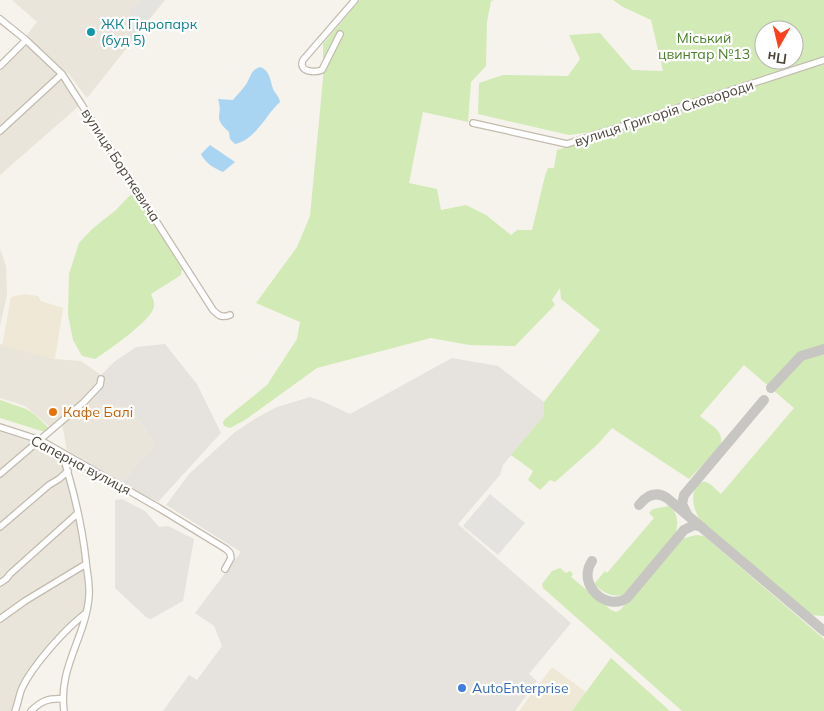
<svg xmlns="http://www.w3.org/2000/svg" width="824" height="711" font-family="Mulish,sans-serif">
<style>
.residential{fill:#eae5da}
.industrial{fill:#e6e2dd}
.education{fill:#efe8d6}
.green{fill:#d2eab5;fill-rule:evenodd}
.parking{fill:#e5e3e0}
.water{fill:#a9d4f2}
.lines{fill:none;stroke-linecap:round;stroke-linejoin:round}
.taxiway{stroke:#c8c6c3;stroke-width:10}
.minor-casing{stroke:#c2bbae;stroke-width:8}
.minor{stroke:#fff;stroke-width:5.5}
.culture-dot{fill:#0f9aa8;stroke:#fff;stroke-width:2}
.food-dot{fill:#e8710a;stroke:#fff;stroke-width:2}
.shop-dot{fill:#3f7fe0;stroke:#fff;stroke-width:2}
.labels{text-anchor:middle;stroke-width:4.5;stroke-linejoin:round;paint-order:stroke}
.culture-label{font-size:14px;fill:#0d838f;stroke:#fff;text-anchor:start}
.park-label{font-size:14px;fill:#4a7f2a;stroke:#fff}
.street-label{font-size:14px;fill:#4b4439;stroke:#fff}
.food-label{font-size:14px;fill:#c56008;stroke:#fff;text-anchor:start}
.shop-label{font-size:14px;fill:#366cbe;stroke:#fff;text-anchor:start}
</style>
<rect width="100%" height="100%" fill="#f6f3ec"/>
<path class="residential" d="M12 0H165L87 98 68 73 26 36 37 22Z
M26 45 63 77 80 105 0 175V69Z
M0 249 6 266 7 295 0 326Z
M0 344 55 359 81 361 101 375 90 393 105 405 119 403 133 411 155 445 121 483 67 450 61 419 50 427 25 406 0 398Z
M0 428 30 438 60 454 69 483 82 535 84 564 0 617Z
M85 566 87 596 84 612 20 688 13 711H0V621Z"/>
<path class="industrial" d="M165 344 197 384 221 433 158 502 121 483 155 445 133 411 119 404 105 405 90 394 101 375 114 362 136 347Z
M452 358 498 366 544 402 543 417 503 465 500 475 458 524 571 623 529 674 537 681 515 711H163L189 675 197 680 222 646 214 626 195 613 241 552 166 505 189 474 235 432 258 417 277 407 310 397 324 402 350 414Z
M122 499 145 511 159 527 168 526 194 539 183 601 151 619 147 618 115 588V500Z"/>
<path class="education" d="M24 294 38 296 41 301 63 308 55 359 2 346 11 297Z
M552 667 586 692 572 711H519Z"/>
<path class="green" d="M360 0H494L491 1 487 22 486 66 471 82 468 122 423 112 409 183 437 189 441 210 466 205 486 215 511 235 517 230H532L545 176 548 168H554L557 150 824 63V616L811 615 700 520C694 510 689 495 698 485 700 483 702 481 705 482 710 482 717 491 721 494L794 408 744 365 700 416C711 426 727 431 719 448L689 479 612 428 598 444 555 482 550 480 540 490 528 480 533 471 511 455 543 417 544 402 600 330 561 299 560 288 552 300 555 305 515 346 469 345 431 338 317 368 245 420 230 428 224 426 223 422 225 419 267 385 297 339 300 322 256 303 297 247 310 216 323 79V44Z
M613 0H824V56L592 132 569 135 478 114 479 83 503 75 568 76 580 59 569 35 600 33 632 70 663 71 651 20 623 7ZM764 30H794V60H764Z
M132 193 151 220 182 269 181 275 151 294C152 297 155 302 154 306 154 319 107 351 95 359L82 356 73 340 68 315 69 274 79 243 92 229 116 210Z
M0 400 26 409 34 414 51 430 48 433 0 418Z
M669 506C678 513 679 523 675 535L623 595C610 597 604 593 594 584L605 571 607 573 654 518 649 513 653 509Z
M696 535 704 536 824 639V711H682L543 588 542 584 552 571 560 568 566 573 570 571 573 574 571 577 611 610 616 612 620 610 681 539Z
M611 658 670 711H572Z"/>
<path class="parking" d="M142 0H163L127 44 131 10Z
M490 494 525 523 498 555 463 526Z"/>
<path class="water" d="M260 67C271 71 270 82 274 91 277 95 279 97 280 102 266 114 256 140 235 144L230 139 229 132C211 116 224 117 218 99L233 100C237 95 243 89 247 83 251 76 251 70 260 67Z
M210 145 235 162 223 172C214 168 205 163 201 154Z"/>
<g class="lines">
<path class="taxiway" d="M771 388 801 356 824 349
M639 505C647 495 656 491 667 498L824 631
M687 514 682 504 684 495 764 400
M592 561C576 585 607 612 627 598L684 530 694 525 702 527"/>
<defs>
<path id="minor" d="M0 19 26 40 62 74 213 310C219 316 222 318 230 315
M340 34 322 70C314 73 298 72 303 60L355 0
M0 66 26 40
M473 123 567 144 824 60
M0 131 62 74
M0 427 40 440 159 508 226 549 230 553 231 558 225 569
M62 453C73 488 82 524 86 561 87 573 90 584 89 596 86 637 58 667 64 711
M0 474 84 402 100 385 101 379
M0 527 49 485 59 479 68 471
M0 583 6 579 10 574 78 513
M0 619 25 601 86 564
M15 711C18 704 19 695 22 688 33 665 65 629 86 613
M31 711C41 701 48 698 63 699"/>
</defs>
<use href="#minor" class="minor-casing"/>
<use href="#minor" class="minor"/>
</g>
<circle class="culture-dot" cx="91" cy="32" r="5"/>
<circle class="food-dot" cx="53" cy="412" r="5"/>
<circle class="shop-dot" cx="462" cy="688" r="5"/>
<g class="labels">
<g class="culture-label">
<text x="101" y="29">ЖК Гідропарк<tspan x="101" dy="16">(буд 5)</tspan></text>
</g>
<g class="park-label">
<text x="704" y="43">Міський<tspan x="704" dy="16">цвинтар №13</tspan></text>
</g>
<g class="street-label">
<text transform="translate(664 113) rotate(-18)" y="5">вулиця Григорія Сковороди</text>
<text transform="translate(121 165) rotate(57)" y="5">вулиця Борткевича</text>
<text transform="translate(81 465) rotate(28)" y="5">Саперна вулиця</text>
</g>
<g class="food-label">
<text x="63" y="417">Кафе Балі</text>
</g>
<g class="shop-label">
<text x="472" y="693">AutoEnterprise</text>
</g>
</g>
<g transform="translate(779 45) rotate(188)"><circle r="24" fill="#ffffff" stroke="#b7b4b0"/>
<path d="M0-4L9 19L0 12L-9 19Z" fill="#fc3f1d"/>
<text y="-8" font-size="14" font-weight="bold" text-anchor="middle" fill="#4b4439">Пн</text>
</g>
</svg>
